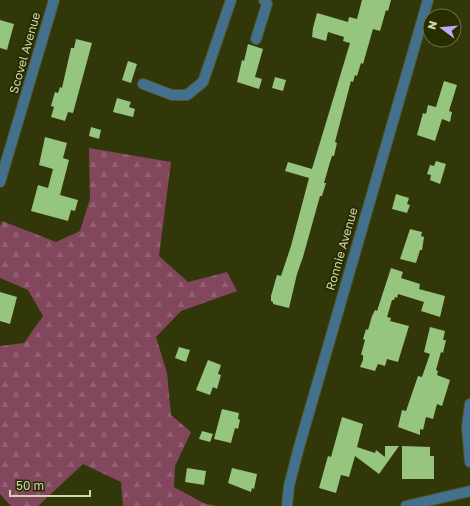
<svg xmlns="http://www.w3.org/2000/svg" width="470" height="506" font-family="'Golos Text',sans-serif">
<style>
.forest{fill:url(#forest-firs)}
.building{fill:#95c57e}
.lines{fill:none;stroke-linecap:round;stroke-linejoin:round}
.minor-casing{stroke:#4e5427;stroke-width:12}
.minor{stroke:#43718d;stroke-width:10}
.labels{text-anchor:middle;stroke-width:4;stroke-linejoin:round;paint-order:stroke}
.street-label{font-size:12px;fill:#d0d7af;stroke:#282d00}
</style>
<defs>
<pattern id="forest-firs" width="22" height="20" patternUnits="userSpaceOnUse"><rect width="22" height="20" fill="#82465d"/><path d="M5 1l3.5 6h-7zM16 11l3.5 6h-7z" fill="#936072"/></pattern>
</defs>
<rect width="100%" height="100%" fill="#323709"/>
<path class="forest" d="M89 148 171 162 159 256 188 282 227 272 237 291 181 311 156 337 167 373 171 415 191 432 175 466 174 487 203 503 216 506H123L121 482 83 464 38 506H11L0 494V346L24 343 43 316 28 290 0 278V227L2 221 56 242 80 231 90 199Z"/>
<path class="building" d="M362 0H391L388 11 386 10 380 31 373 29 363 64 361 63 357 76 355 75 353 82 351 81 335 142 337 143 334 156H332L330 162 324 183H326L322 196H320L303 257 297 274 289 308 273 304V302L271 301V296L277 275 281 276 291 246 309 178 285 171 288 162 312 169 350 43 343 41 344 37 328 32 326 41 312 37 313 28 317 13 348 22 349 17 357 19Z
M0 20 14 24 7 50 0 48Z
M76 39 92 43 73 113 68 112 65 121 51 117 54 107 51 106 55 92 58 93 60 87 62 88 71 48H74Z
M248 44 263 49 255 77 262 79 259 89 237 82 242 60 244 61Z
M128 61 137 64 131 83 122 80Z
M275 77 286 80 283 91 272 88Z
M444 81 457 85 449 111 452 112 450 122 442 119 435 141 417 135 423 113 426 114 428 105 436 107Z
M117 98 131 102 129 107 135 109 133 117 113 112Z
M91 127 101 130 99 139 89 136Z
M45 137 67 143 63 158 69 160 60 195 78 200 75 211 71 210 68 221 31 211 38 185 48 188 53 169 39 165Z
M436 161 446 164 440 184 430 180 431 175 427 174 430 165 434 166Z
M396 194 409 198 407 204 410 205 407 213 392 209Z
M410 229 422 232 421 236 424 237 422 250H420L416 263 400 259Z
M391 268 403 272 401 278 420 284 419 289 445 296 440 317 421 311 424 302 398 294 397 298 395 297 394 300H392L387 317 391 318 390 321 409 326 398 362 387 359 385 366 378 364 375 371 360 367 363 360V355H361L365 340 363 339 366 329 368 330 372 316 375 310 377 311Z
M0 292 17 297 10 324 0 321Z
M430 327 445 331 443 340H446L443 353 441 352 436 370 438 371 437 375 450 380 442 406 437 404 433 419 426 417 423 430 420 429V435L398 427 402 410 406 411 418 376 422 377 430 354 424 352Z
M179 347 190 350 186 362 175 358Z
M208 360 221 365 218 374 221 375 217 389 213 387 210 395 196 390Z
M222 409 239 413 238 419 240 420 238 429 235 428 231 443 214 439Z
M342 417 363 424 357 447 375 453 376 450 385 457V446H399L379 474 355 456 349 477 341 475 336 493 319 488 328 456 331 457Z
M202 431 213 434 210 442 199 439Z
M402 446 430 447V456H434V479H402Z
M187 468 206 471 204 485 185 482Z
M232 468 257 474 254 489 252 488 251 492 228 483Z"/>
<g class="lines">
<defs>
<path id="minor" d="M256 39 267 4 264 0
M143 84 172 95H187L203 82 231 0
M0 182 54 0
M470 404 467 427 470 462
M287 506 289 486 299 447 428 0
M406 506 470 491"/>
</defs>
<use href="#minor" class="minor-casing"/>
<use href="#minor" class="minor"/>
</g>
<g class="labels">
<g class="street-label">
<text transform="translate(25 53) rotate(-74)" y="4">Scovel Avenue</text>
<text transform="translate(342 249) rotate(-74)" y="4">Ronnie Avenue</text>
</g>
</g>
<g transform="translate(442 28) rotate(286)"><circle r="19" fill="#282d00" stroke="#6b7146"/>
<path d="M0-3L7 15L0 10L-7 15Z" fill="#bda9f5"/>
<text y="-6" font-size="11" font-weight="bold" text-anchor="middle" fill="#d0d7af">N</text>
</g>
<path d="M10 490v6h80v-6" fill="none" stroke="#d0d7af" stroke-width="2"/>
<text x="16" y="490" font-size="12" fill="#d0d7af" stroke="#282d00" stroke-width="3" paint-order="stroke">50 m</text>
</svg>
